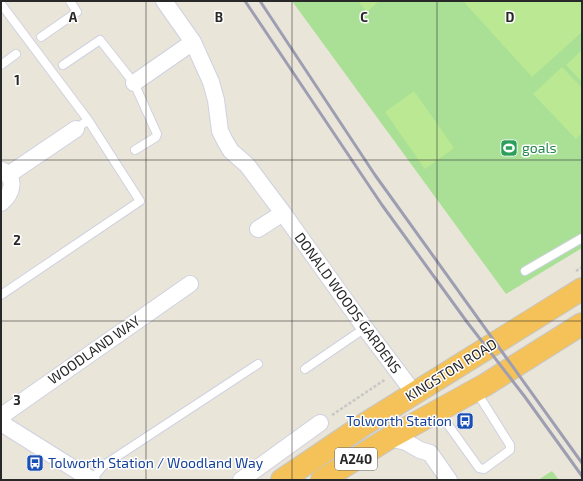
<svg xmlns="http://www.w3.org/2000/svg" width="583" height="481" font-family="'Exo 2',sans-serif">
<style>
.green{fill:#a9e096}
.pitch{fill:#bbe892}
.lines{fill:none;stroke-linecap:round;stroke-linejoin:round}
.service-casing{stroke:#cfd1e1;stroke-width:10}
.minor-casing{stroke:#cfd1e1;stroke-width:18}
.trunk-casing{stroke:#c7c7c7;stroke-width:24}
.path{stroke:#c7c7c7;stroke-width:2.5;stroke-dasharray:3 2;stroke-linecap:butt}
.service{stroke:#fff;stroke-width:8}
.minor{stroke:#fff;stroke-width:16}
.trunk{stroke:#f4c258;stroke-width:22}
.rail{stroke:#9d9eb2;stroke-width:3}
.grid{fill:none;stroke:#282828;stroke-width:1;stroke-opacity:0.55}
.labels{text-anchor:middle;stroke-width:3;stroke-linejoin:round;paint-order:stroke}
.shield{fill:#fff;stroke:#686868;stroke-width:1}
.shield-label{font-size:13px;font-weight:bold;fill:#282828}
.leisure-label{font-size:14px;fill:#27864d;stroke:#fff;text-anchor:start}
.street-label{font-size:14px;fill:#282828;stroke:#fff}
.transit-label{font-size:14px;fill:#164399;stroke:#fff;text-anchor:end}
.grid-label{font-size:13px;text-anchor:middle;font-weight:bold;fill:#282828;stroke:#fff;stroke-width:3;stroke-linejoin:round;paint-order:stroke}
</style>
<rect width="100%" height="100%" fill="#eae5d9"/>
<path class="green" d="M292 1H582V248L506 294Z
M552 471 559 480H538Z"/>
<path class="pitch" d="M358 1H379L367 12Z
M463 1H582V32L532 77Z
M582 50V82L566 65Z
M562 67 582 88V133L576 139 533 94Z
M414 91 454 148 425 169 385 112Z"/>
<g class="lines">
<defs>
<path id="service" d="M1 4 88 120
M41 37 77 12 70 1
M1 65 16 54
M63 65 100 40 134 83 157 134 156 137 135 150
M525 271 582 238
M1 295 140 201 88 120 76 129
M305 369 365 328
M439 412 479 468 484 469 510 450V445L476 391
M91 480 104 465 258 364"/>
<path id="minor" d="M164 1 193 42 211 82 216 100 220 131 225 141 231 151 247 165 283 213 365 328 414 393
M134 83 193 42
M1 170C18 177 12 194 1 203
M8 175 76 129
M258 229 283 213
M1 419 7 412 190 284
M1 423 92 480
M389 438 406 442 420 450 430 453 449 480
M241 480 320 423"/>
<path id="trunk" d="M282 480 365 424 582 289
M322 480 389 438 485 385 582 324"/>
</defs>
<use href="#service" class="service-casing"/>
<use href="#minor" class="minor-casing"/>
<use href="#trunk" class="trunk-casing"/>
<path class="path" d="M576 271 582 267
M332 415 386 379"/>
<use href="#service" class="service"/>
<use href="#minor" class="minor"/>
<use href="#trunk" class="trunk"/>
<path class="rail" d="M245 1 382 205 467 322 525 397 582 476
M260 1 375 175 582 463"/>
</g>
<path class="grid" d="M146 1V480M292 1V480M437 1V480M1 160H582M1 321H582"/>
<defs>
<symbol id="stadium-square" viewBox="-11 -11 22 22"><rect x="-9" y="-9" width="18" height="18" rx="4" fill="#2e9e5b" stroke="#fff"/><path d="M0-5a6.5 5 0 1 0 0 10a6.5 5 0 1 0 0-10ZM-3.5-1.8h7v3.6h-7Z" fill="#fff"/></symbol>
<symbol id="bus-square" viewBox="-11 -11 22 22"><rect x="-9" y="-9" width="18" height="18" rx="4" fill="#1a4fb4" stroke="#fff"/><path d="M-5-6H5V4H4V6H2V4H-2V6H-4V4H-5ZM-3.5-4V0h7V-4ZM-3.5 1.2v1.5H-2V1.2ZM2 1.2v1.5H3.5V1.2Z" fill="#fff"/></symbol>
</defs>
<g fill-rule="evenodd">
<use href="#stadium-square" x="499" y="138" width="20" height="20"/>
<use href="#bus-square" x="455" y="411" width="20" height="20"/>
<use href="#bus-square" x="25" y="453" width="20" height="20"/>
</g>
<g class="labels">
<rect class="shield" x="335" y="448" width="42" height="22" rx="3"/>
<g class="shield-label">
<text x="356" y="464">A240</text>
</g>
<g class="leisure-label">
<text x="522" y="153">goals</text>
</g>
<g class="street-label">
<text transform="translate(348 303) rotate(54)" y="5">DONALD WOODS GARDENS</text>
<text transform="translate(94 350) rotate(-35)" y="5">WOODLAND WAY</text>
<text transform="translate(451 370) rotate(-32)" y="5">KINGSTON ROAD</text>
</g>
<g class="transit-label">
<text x="452" y="426">Tolworth Station</text>
<text x="48" y="468" text-anchor="start">Tolworth Station / Woodland Way</text>
</g>
</g>
<g class="grid-label">
<text x="73" y="22">A</text>
<text x="219" y="22">B</text>
<text x="364" y="22">C</text>
<text x="510" y="22">D</text>
<text x="17" y="85">1</text>
<text x="17" y="245">2</text>
<text x="17" y="405">3</text>
</g>
<rect width="583" height="481" fill="none" stroke="#282828" stroke-width="4"/>
</svg>
